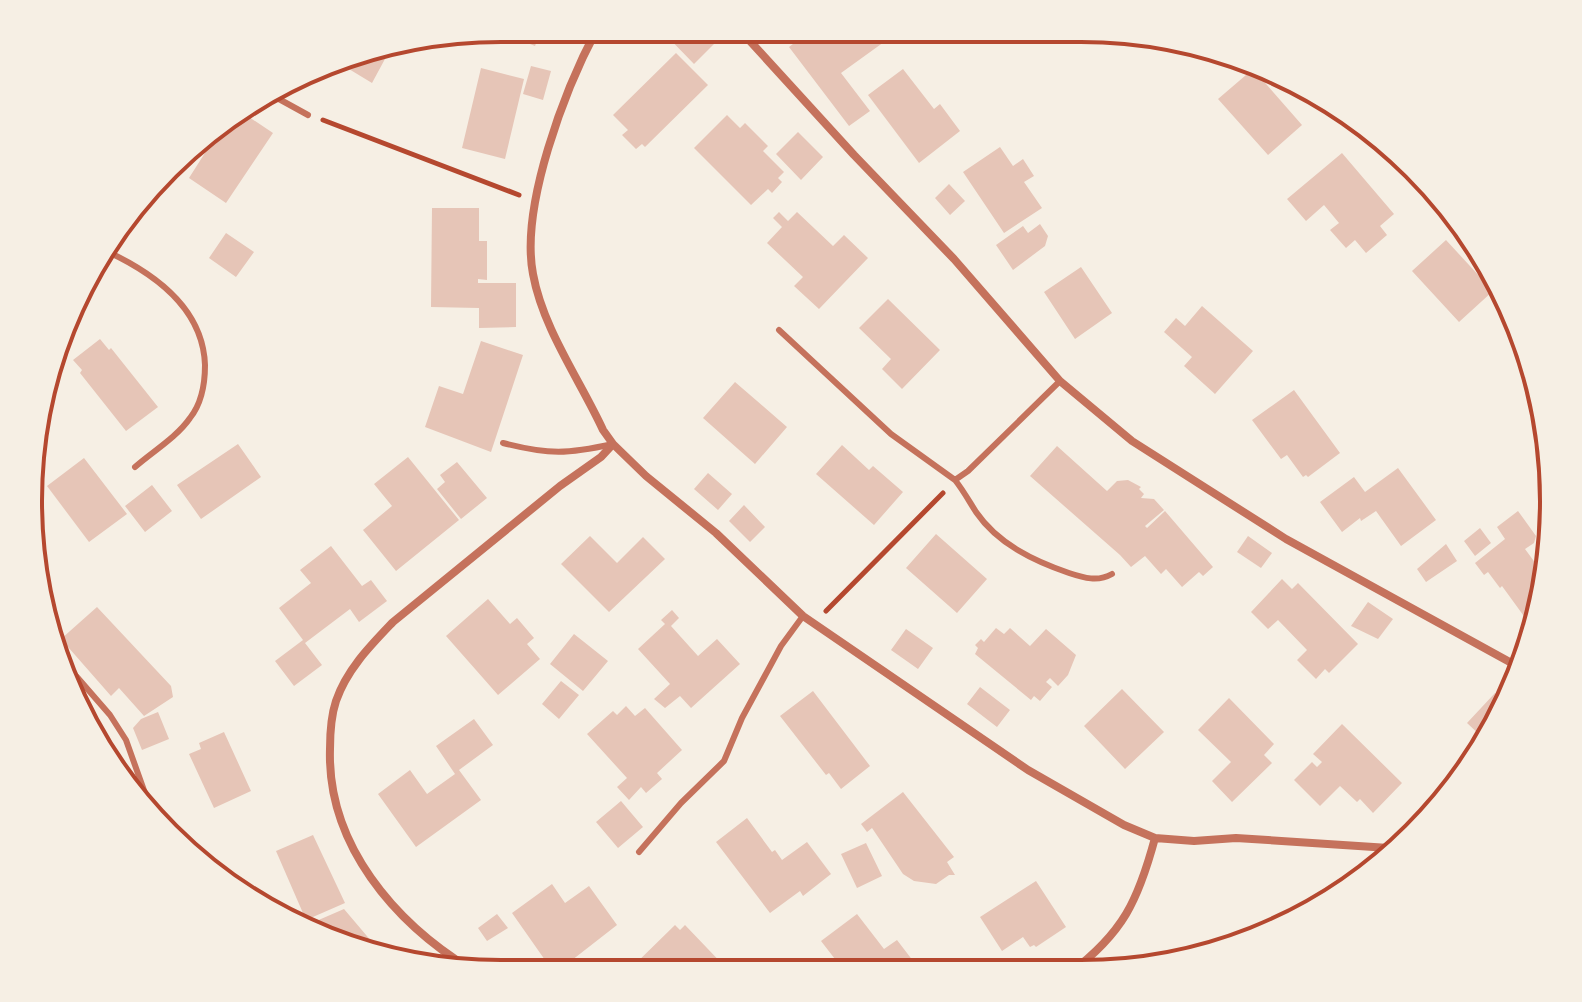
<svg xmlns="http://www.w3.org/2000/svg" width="1582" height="1002" font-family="Signika,sans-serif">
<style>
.building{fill:#e6c5b7}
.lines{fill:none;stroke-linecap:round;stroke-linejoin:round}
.path{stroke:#b5482f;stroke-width:5}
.service{stroke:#c5725c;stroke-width:6}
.minor{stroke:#c5725c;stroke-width:8}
.rim{fill:none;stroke:#b5482f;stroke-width:4}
</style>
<rect width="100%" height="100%" fill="#f6efe4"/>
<path class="building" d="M501 28H542L535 46 492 29Z
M660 29H708L718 40 694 64Z
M813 30H875L884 42 841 73 870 111 849 126 789 47 806 34 810 39 816 35Z
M392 46 372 83 334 60 349 53Z
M676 53 708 85 645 147 642 144 636 149 622 135 628 130 613 115Z
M531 66 551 71 543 100 523 94Z
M481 68 524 79 505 159 462 148Z
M903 69 934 109 940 104 960 131 919 163 868 95Z
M1253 69 1302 125 1268 155 1218 99Z
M237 109 273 133 226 203 189 178 224 123 226 124Z
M727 115 740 128 745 123 768 146 763 151 784 172 778 178 782 182 772 193 768 189 751 205 694 148Z
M798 132 823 157 801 180 776 154Z
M1000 147 1013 166 1023 159 1034 176 1024 182 1042 208 1004 233 963 172Z
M1342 153 1394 214 1380 226 1387 235 1366 253 1355 240 1346 248 1330 230 1339 223 1324 205 1306 221 1287 199Z
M949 184 965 201 950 215 935 198Z
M432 208H479V241H487V280L478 279V283H516V327L479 328V308L431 307Z
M779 212 788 221 797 212 833 246 844 235 868 258 819 309 794 286 803 277 767 243 782 227 773 218Z
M1040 224 1048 236 1045 246 1013 270 996 245 1023 226 1028 233Z
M226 233 254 252 236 277 209 258Z
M1446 240 1493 291 1459 322 1412 271Z
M1081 267 1112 313 1075 339 1044 292Z
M888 299 940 350 902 389 882 369 891 359 859 328Z
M1202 306 1253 351 1215 394 1184 366 1192 357 1164 332 1176 318 1185 326Z
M100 339 109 350 111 348 158 407 126 431 80 373 82 370 73 360Z
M481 341 523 355 491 452 425 427 439 386 463 394Z
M735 382 787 427 755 464 703 418Z
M1294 390 1340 453 1308 477 1306 475 1303 477 1287 455 1281 459 1252 420Z
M238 444 261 477 201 519 177 485Z
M842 445 869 470 873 466 903 492 874 525 816 474Z
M1057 446 1107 491 1117 481 1128 480 1141 487 1139 489 1144 494 1141 498 1154 499 1164 510 1145 526 1147 528 1165 511 1213 567 1203 576 1199 572 1182 587 1166 569 1161 574 1145 556 1131 567 1120 555 1030 476Z
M408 457 459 520 396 571 363 530 392 506 374 484Z
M84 458 127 514 89 542 47 486Z
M457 462 487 498 461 519 437 489 445 482 440 475Z
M1398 468 1436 520 1401 546 1376 511 1361 521 1360 518 1342 532 1320 502 1354 477 1365 492Z
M708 473 732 494 718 510 694 489Z
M152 485 172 511 145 532 125 506Z
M744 505 765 527 750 542 729 521Z
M1518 511 1536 536 1534 543 1525 549 1539 568 1542 566 1539 610 1526 619 1502 586 1500 588 1488 572 1484 575 1475 563 1505 539 1497 527Z
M1480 528 1491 543 1475 556 1464 541Z
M936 534 987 579 957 613 906 568Z
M590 536 617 563 643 537 665 559 609 612 561 564Z
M1248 536 1272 553 1261 568 1237 552Z
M1446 544 1457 561 1426 582 1417 569Z
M331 546 362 586 371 580 387 601 359 622 350 609 305 643 322 665 294 686 275 661 303 640 279 608 311 583 300 570Z
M1282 579 1292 589 1298 583 1358 644 1329 673 1325 669 1316 679 1297 660 1307 650 1278 620 1268 629 1251 612Z
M488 599 510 624 517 618 534 638 527 644 540 659 498 695 446 636Z
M1368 602 1393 619 1378 639 1351 626Z
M97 607 171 686 173 697 144 716 119 688 111 696 61 639Z
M672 610 679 618 671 626 698 656 717 639 740 664 691 708 680 696 665 708 654 699 670 684 638 649 665 624 661 620Z
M996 628 1004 634 1010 628 1030 646 1046 629 1076 655 1068 675 1058 686 1050 678 1046 682 1052 687 1040 701 1034 696 1031 700 975 654 978 648 975 645 981 639 984 642Z
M906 629 933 648 918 669 891 650Z
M574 634 608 661 583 691 550 664Z
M561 681 579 695 559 719 542 704Z
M980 687 1010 710 997 727 967 704Z
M1122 689 1164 732 1125 769 1084 726Z
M813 691 870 766 841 789 829 773 826 775 780 716Z
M1495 693 1501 698 1482 737 1467 723Z
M1229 698 1274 744 1264 755 1272 763 1232 802 1212 781 1231 762 1198 730Z
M626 706 635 716 645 708 682 750 657 773 662 779 646 793 641 787 629 800 617 787 627 778 587 734 613 711 617 715Z
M158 712 169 739 142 750 133 728 141 719Z
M474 719 493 745 459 770 481 800 416 847 378 794 410 770 427 794 455 774 436 746Z
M1342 724 1402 783 1373 813 1360 799 1357 802 1340 786 1320 806 1294 780 1312 762 1317 767 1322 762 1313 754Z
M224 732 251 791 214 808 189 754 201 749 199 743Z
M903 792 954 857 947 862 955 875H949L936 884 914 881 903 874 872 828 867 832 861 824Z
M621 801 643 827 618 848 596 822Z
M747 818 772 852 775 850 782 860 807 842 831 874 803 896 800 891 770 913 716 842Z
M313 835 345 903 306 920 276 851Z
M866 843 882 876 857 888 841 854Z
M1036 881 1066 927 1036 947 1034 945 1030 947 1023 937 1002 951 980 917Z
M552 884 565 903 589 886 617 925 558 971 552 970 512 913Z
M1319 901 1321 907 1317 911 1295 921 1291 911Z
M344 909 372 942 364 950 330 941 314 922Z
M497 914 508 928 487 941 478 928Z
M857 914 884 949 897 940 920 970 845 972 821 941Z
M675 925 680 930 685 925 729 971H628Z"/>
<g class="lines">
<path class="path" d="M323 120 519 195
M826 611 943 493"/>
<path class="service" d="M268 93 308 115
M106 251C154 273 203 308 205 365 205 384 202 403 190 418 177 437 152 452 135 467
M779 330 891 434 955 480 968 471 1060 381
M503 443C549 455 568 454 613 444
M955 480C963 490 969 501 976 512 998 544 1034 561 1069 573 1084 578 1098 582 1112 574
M77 677 110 715 126 740 151 810
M639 852 681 803 724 761 742 718 781 646 803 616"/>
<path class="minor" d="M597 29C565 89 520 206 533 274 543 329 580 380 603 430L613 444 646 476 716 533 803 616 1028 770 1124 825 1155 838 1194 841 1236 838 1389 848
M739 29 854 155 954 259 1060 381 1132 441 1286 539 1517 666
M472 970C395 923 327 845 330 749 330 733 331 716 336 701 347 669 371 645 393 622L560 486 601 457 613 444
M1070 973C1123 933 1138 901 1155 838"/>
</g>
<path d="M0 0H1582V1002H0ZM501 42H1081A459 459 0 0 1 1540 501V501A459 459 0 0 1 1081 960H501A459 459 0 0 1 42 501V501A459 459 0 0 1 501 42Z" fill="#f6efe4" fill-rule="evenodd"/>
<path class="rim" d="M501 42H1081A459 459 0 0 1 1540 501V501A459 459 0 0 1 1081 960H501A459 459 0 0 1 42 501V501A459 459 0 0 1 501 42Z"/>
</svg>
